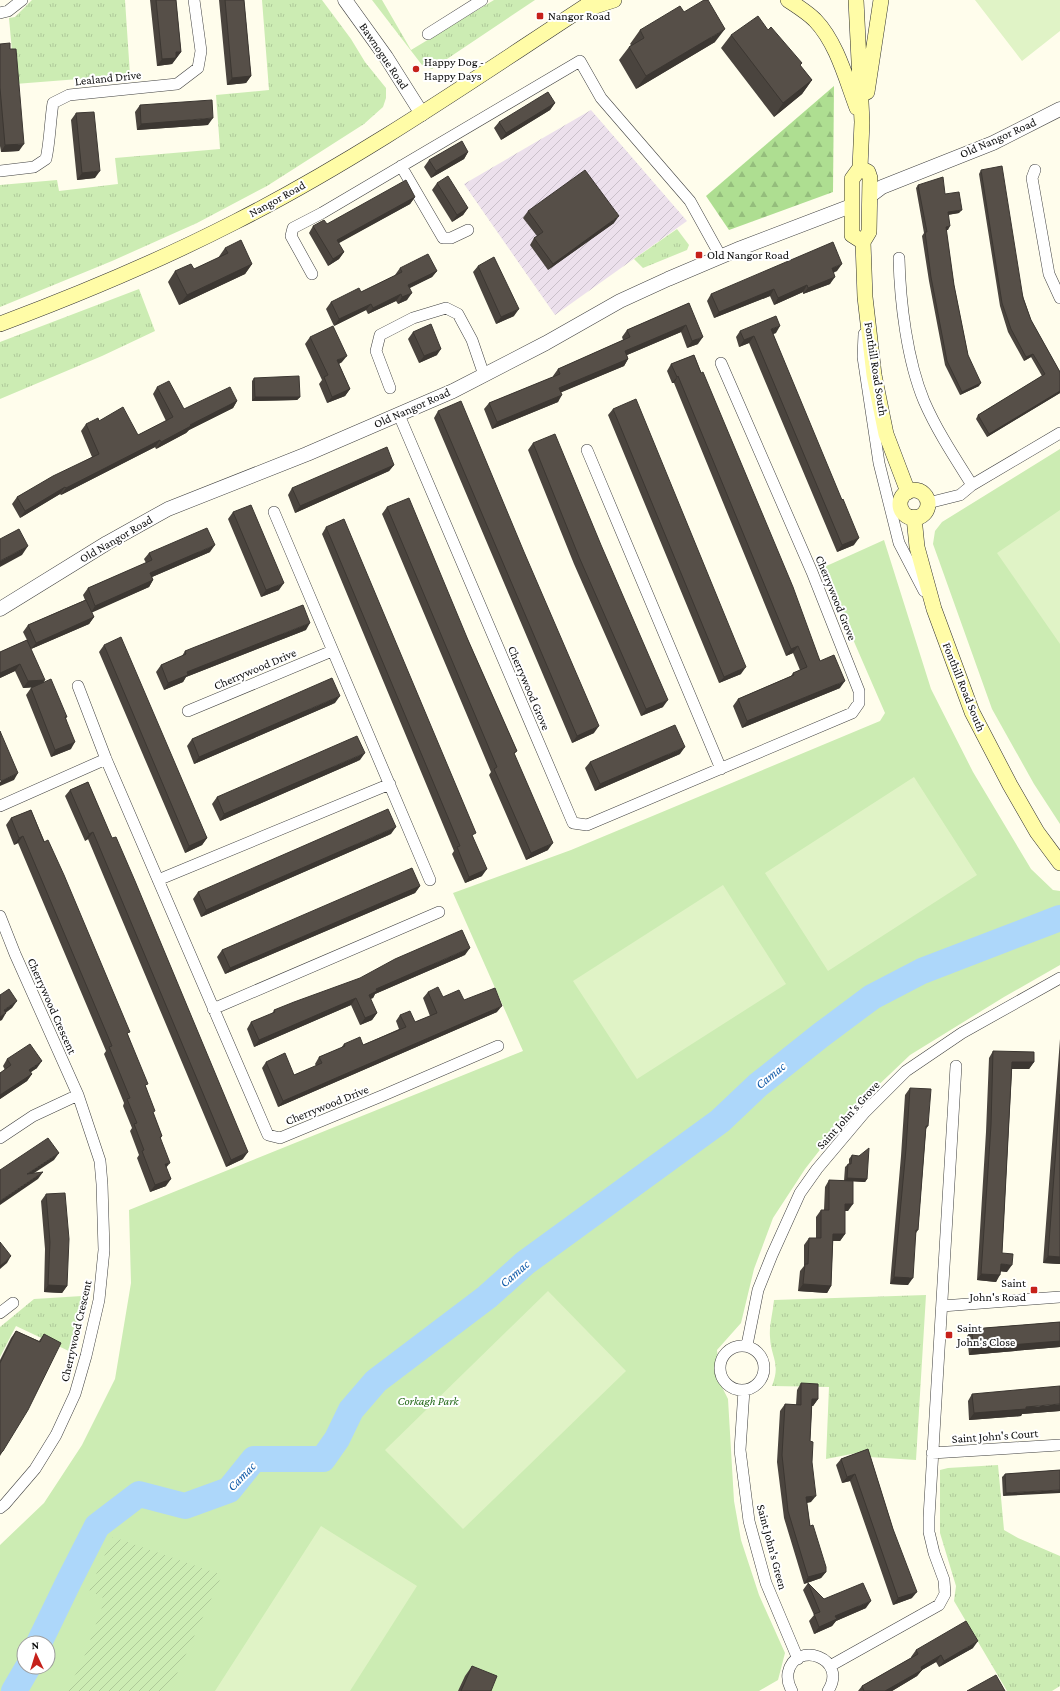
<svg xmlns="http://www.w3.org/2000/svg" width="1060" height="1691" font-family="'Crimson Pro',serif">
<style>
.industrial{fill:url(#industrial-furrows)}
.grass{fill:url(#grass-tufts)}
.forest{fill:url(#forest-firs)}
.park{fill:#ccecb3;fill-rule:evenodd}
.garden{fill:url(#garden-furrows)}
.pitch{fill:#e0f3c6}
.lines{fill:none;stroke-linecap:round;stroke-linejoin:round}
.river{stroke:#add7fa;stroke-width:26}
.minor-casing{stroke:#404040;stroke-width:12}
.tertiary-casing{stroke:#404040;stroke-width:15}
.secondary-casing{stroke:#2f2f2f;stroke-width:16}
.minor{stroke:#fff;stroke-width:11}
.tertiary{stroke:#fff;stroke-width:14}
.secondary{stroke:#fffca7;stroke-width:15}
.wall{fill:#4a443e}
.shaded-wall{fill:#3c3732}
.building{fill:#564f48;stroke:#3c3732}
.poi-dot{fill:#c6211b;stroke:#fff;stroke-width:1.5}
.labels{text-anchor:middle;stroke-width:4;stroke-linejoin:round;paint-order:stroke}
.poi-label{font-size:12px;fill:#0d0d0d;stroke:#fff;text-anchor:start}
.street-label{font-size:12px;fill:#0d0d0d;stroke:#fff}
.park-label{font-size:12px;font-style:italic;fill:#236919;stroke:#fff}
.water-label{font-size:13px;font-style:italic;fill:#0d58a7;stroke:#fff}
</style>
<defs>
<pattern id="industrial-furrows" width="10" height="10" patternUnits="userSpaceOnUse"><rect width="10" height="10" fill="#ece0ec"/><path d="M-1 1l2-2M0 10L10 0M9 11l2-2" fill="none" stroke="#c9bfc9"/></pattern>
<pattern id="grass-tufts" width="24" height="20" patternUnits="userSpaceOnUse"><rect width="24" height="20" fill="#ccecb3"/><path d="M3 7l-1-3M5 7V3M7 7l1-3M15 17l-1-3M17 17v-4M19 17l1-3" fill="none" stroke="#aec999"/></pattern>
<pattern id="forest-firs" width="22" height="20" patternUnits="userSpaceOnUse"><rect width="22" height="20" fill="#aede91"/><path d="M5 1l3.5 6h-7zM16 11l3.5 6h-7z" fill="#94bd7c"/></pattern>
<pattern id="garden-furrows" width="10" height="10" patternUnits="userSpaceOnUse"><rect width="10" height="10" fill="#ccecb3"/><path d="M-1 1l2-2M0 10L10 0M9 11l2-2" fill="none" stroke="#aec999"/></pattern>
</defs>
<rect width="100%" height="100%" fill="#fffdec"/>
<path class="industrial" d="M591 110 687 221 555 315 464 184Z"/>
<path class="grass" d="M32 0H125L130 75 15 84 9 18 15 17Z
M262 0H322L351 39 365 62 386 88V98L383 107 364 124 267 186 197 223 112 261 0 307V185L57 180 59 191 118 184 115 158 220 149 216 95 269 90Z
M372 0H382L411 50 494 0H535L432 69 422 65Z
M677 229 689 245 687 250 643 268 634 259Z
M139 289 155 331 102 356 0 399V342Z
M926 1295 916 1460 869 1457 867 1451 826 1459 829 1387 772 1386C781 1363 771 1358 770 1337 769 1326 773 1312 774 1300Z
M82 1296 73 1353 16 1326 0 1357V1327L34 1299Z
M998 1465 1004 1530 1018 1538 1060 1556V1686L1052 1691H1007L954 1601 956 1586 940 1533V1470L948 1468Z"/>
<path class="forest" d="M834 86 833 192 729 230 706 196Z"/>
<path class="park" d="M1060 449V824L1034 784 992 709 933 544 935 531 942 522Z
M884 540 931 689 973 772 1031 869 1053 890 1060 891V965L1004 997 910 1055 847 1115 805 1169 773 1218 754 1269 741 1323 717 1350 720 1383 728 1399 734 1501 741 1540 759 1595 785 1653 778 1680 759 1691H0V1545L44 1503 82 1445 115 1379 131 1283 129 1210 523 1051 453 893 571 850 880 721 885 713 822 568ZM24 1643H48V1667H24Z"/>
<path class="garden" d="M113 1537 222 1575 175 1678 167 1691H66L82 1663 105 1599 89 1590Z"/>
<path class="pitch" d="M975 0H1060V31L1022 61Z
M1060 510V644L997 553Z
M914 777 977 875 828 971 765 873Z
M723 885 786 984 637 1079 573 981Z
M548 1291 626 1371 463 1529 385 1450Z
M321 1526 417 1586 350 1691H215Z"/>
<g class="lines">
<path class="river" d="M39 1643 69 1581 97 1526 139 1494 185 1506 229 1490 254 1459H323L337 1439 351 1410 376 1381 487 1297 525 1263 720 1121 758 1085 821 1035 872 997 922 971 1060 918
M14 1691 28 1667"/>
<defs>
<path id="minor" d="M0 13 8 11 22 0
M428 34 482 0
M401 166 443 238H451L468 230
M1035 170 1032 178 1049 274 1060 298
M0 171 34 167 46 159C50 141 50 122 53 103L69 95 177 84 198 68 201 51 194 0
M899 258C900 302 907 360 924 401 937 431 955 458 972 485
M312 274 291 236 293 228 322 213 580 61 601 98 690 201 721 257
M864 334 863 357 879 463 899 543 924 591
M390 388 376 351 380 335 413 318 446 308 458 314 472 340 484 375
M399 415 573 823 587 825 852 713 859 703V691L812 572 721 363
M587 450 721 769
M928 503 960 495 972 485 1060 433
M274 512 430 880
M78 686 106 759 268 1135 280 1138 384 1095 498 1046
M188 711 332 651
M0 806 106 759
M158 880 390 784
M0 916 15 954 78 1095 100 1161 102 1184 104 1250 99 1300 86 1356 75 1394 56 1435 35 1469 5 1504 0 1508
M213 1009 439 912
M0 1138 33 1116 78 1095
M942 1306 1060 1297
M0 1313 13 1303
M747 1345 758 1290 772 1255 800 1193 817 1169 865 1112 906 1071 962 1033 1060 978
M720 1368a22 22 0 1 1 44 0a22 22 0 1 1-44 0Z
M744 1390 740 1450 749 1521 766 1583 798 1659
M932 1453 1060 1445
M830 1666 939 1605 945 1594 944 1580 934 1553 929 1532V1517L956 1066
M792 1691C789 1686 787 1680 788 1673 795 1639 849 1658 828 1691"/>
<path id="tertiary" d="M345 0 386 57 422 114
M870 196 882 187 993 143 1060 109
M0 609 107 543 168 509 307 454 453 391 546 343 620 301 668 279 741 248 851 206"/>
<path id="secondary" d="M788 0C797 6 807 12 815 20 837 43 846 79 857 108
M856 0 862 122 860 168 852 179V235L863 242
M586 9 614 0
M867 92 881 0
M860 168 868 172 870 178 869 232 863 242 865 297 874 375 886 434 908 492
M0 324C80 294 159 261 235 222 361 158 477 77 595 0
M900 504a14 14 0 1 1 28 0a14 14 0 1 1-28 0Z
M914 517 917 547 934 609 972 712 1010 785 1037 832 1060 863"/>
</defs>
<use href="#minor" class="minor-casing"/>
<use href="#tertiary" class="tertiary-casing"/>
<use href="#secondary" class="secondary-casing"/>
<use href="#minor" class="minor"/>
<use href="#tertiary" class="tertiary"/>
<use href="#secondary" class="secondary"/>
</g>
<path class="wall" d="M150 0H176L181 52 172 64 157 66Z
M219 0H244L251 76 246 83 227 85Z
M684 12 715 42 636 89 619 60 629 47 631 45 630 44 640 30Z
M768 30 800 66 812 80 802 94 774 117 721 48 731 35Z
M0 44 19 151 1 152 0 146Z
M555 103 550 110 501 140 494 128 499 122Z
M140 105 208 125 137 130 135 112Z
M76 113 95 178 77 180 71 120Z
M468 152 464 159 431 178 424 167 429 160Z
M981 170 1031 320 1060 372V393L987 437 976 419 978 415 1042 376 1031 357 1024 361 1008 332 1000 306 979 174Z
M437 183 468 208 463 215 452 222 432 190Z
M918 185 945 194 959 213 948 215V230H946L954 285 968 355 979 386 960 395 945 365 929 281 922 236 924 233 916 188Z
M415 197 410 204 338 243 344 252 339 259 328 266 309 233 313 226 327 224Z
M528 211 614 223 548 270 530 245 534 238 537 236 523 218Z
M225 248 252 264 245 274 179 305 168 282 175 271 194 269 218 258Z
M478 266 514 316 496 324 473 272Z
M400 268 437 271 432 277 410 288 407 300 398 304 396 301 368 314 366 310 334 326 326 309 331 302 361 292 396 275H395Z
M837 271 833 273 830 284 803 294V292L774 305 770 296 714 318 707 301 711 294Z
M689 303 698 344 687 348 681 332 627 355 628 359 624 366 561 392 558 402 492 429 484 409 489 403 553 377V376L558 369 623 340 622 337 627 330Z
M740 331 776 333 773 334 854 545 837 552 749 343 739 347 736 337Z
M413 332 437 355 419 363 408 339Z
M310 337 342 362 339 364 350 389 345 396 327 403 319 384 322 380 305 344Z
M694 355 820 661 840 688 742 728 733 706 738 699 791 676 793 673 800 670 793 653 786 656 674 383H672L667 371 671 364Z
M254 378 300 397 297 400 252 401V381Z
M157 387 184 409 237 401 233 408 189 430 186 433 156 449 155 447 61 495 60 494 20 518 12 504 17 497 92 457 81 431 86 424 99 421 138 435 166 421 153 394Z
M613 409 741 674 719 683 608 415Z
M438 411 594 733 572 743 434 418Z
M533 443 663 707 641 716 574 564 528 450Z
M394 465 389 471 295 513 288 495 292 488Z
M387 507 468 640 517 751 514 754 548 850 526 860 489 775 491 772 382 514Z
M233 512 279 590 261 597 228 519Z
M326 527 473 837 482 876 465 883 452 854 454 851 322 534Z
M210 552 152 577 153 580 149 587 91 612 94 617 89 624 31 649 44 682 67 717 66 718 71 749 51 757 26 695 31 688 32 687 23 688 15 671 0 678V652L27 640 23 632 28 625 85 600 83 595 88 588 146 563 144 559 149 553Z
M306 630 186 677 183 682 164 690 156 672 161 665 182 656 185 651Z
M104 645 207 838 202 845 185 853 99 652Z
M335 703 194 764 187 746 192 739Z
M680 754 595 791 585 768 590 762Z
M360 760 220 821 212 804 217 797Z
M88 782 243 1159 226 1167 88 839 85 841 65 796 70 790Z
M31 810 128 1035 146 1087 153 1113 162 1136 160 1139 166 1168V1186L150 1192 137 1158 139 1155 130 1131 132 1128 123 1106 124 1103 104 1054 106 1051 18 843 14 845 6 825 11 818Z
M391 834 201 917 193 899 198 892Z
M420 886 415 893 225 974 217 957 222 950Z
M465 955 375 994 373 998 370 999 377 1013 372 1020 360 1025 351 1005 254 1047 247 1029 251 1022 272 1014 274 1010Z
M428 992 443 997 464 1000 497 1012 278 1107 262 1068 266 1062 294 1075 316 1066 315 1064 319 1057 341 1048 344 1044 363 1045 399 1029 396 1021 400 1015 415 1022 430 1016 423 998Z
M1060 1039V1264L1043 1263Z
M993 1051 1034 1062 1029 1069H1012L1002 1253 1007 1272 1001 1271 996 1282 977 1280 986 1132 989 1058Z
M7 1059 37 1068 30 1072 32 1074 27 1081 0 1099V1073L5 1070 3 1066Z
M910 1088 928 1126 926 1129 918 1230 916 1233 908 1285 890 1284 901 1156 905 1095Z
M852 1155 867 1179 865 1182 853 1181 848 1211H845V1234L840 1241H833L831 1286 827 1293 798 1291 800 1271 804 1266V1245L809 1238H816V1217L821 1210H824L825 1187 829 1180 844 1181 845 1167 848 1164H849V1159Z
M46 1194 67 1286 62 1293 44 1292 45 1249 41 1201Z
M1060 1322V1347L969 1355 967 1336 972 1329Z
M16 1331 39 1341 44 1334 3 1451 0 1456V1360L11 1338Z
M801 1383 818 1399 813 1406H812L810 1441 812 1462 811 1502 807 1503 810 1526 826 1572 821 1578 804 1584 784 1518 777 1462 780 1411 785 1404 796 1405 797 1390Z
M972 1394 1060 1411 1022 1414 1021 1416 969 1420 968 1401Z
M868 1449 893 1529 912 1598 893 1605 850 1481 842 1483 836 1465 841 1459Z
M1060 1470 1003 1496 1002 1477 1005 1474Z
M808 1583 824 1599 866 1608 836 1621 832 1626 814 1634 809 1621 814 1615 803 1590Z
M973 1648 939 1667 936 1662 922 1670 917 1676 892 1691H858L862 1686 911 1658V1657L916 1650Z
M472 1666 491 1691H458L465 1676Z"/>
<path class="shaded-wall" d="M725 29 715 42 636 89 646 76Z
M176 52H181L172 64 157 66 162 59Z
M251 76 246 83 227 85 232 78Z
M812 80 802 94 774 117 783 103Z
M555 103 550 110 501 140 506 133Z
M213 118 208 125 137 130 141 124Z
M24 144 19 151 1 152 5 145Z
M468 152 464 159 431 178 436 171Z
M100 171 95 178 77 180 82 173Z
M415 197 410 204 332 247 337 240Z
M468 208 463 215 452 222 457 215Z
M962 210 959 213 946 215 948 212Z
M619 216 614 223 548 270 553 264Z
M950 226 948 230H943L946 227Z
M344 252 339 259 328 266 333 259Z
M252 264 245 274 179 305 187 295Z
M842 264 837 271 827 275 832 268Z
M437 271 432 277 403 291 408 285Z
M835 277 830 284 803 294 808 288Z
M807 285 803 292 774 305 778 298Z
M774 289 770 296 714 318 719 312Z
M412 293 407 300 398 304 402 297Z
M401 294 396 301 368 314 373 308Z
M371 304 366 310 334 326 339 319Z
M519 309 514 316 496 324 501 317Z
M686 325 681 332 620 358 625 351Z
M780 326 776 333 767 336 771 329Z
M754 336 749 343 739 347 744 340Z
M703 337 698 344 687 348 692 341Z
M441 349 437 355 419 363 424 356Z
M1033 354 1031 357 1024 361 1026 357Z
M347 356 342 362 332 367 337 360Z
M628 359 624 366 555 395 559 388Z
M678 376 674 383H672L677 377Z
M981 383 979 386 960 395 962 392Z
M350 389 345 396 327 403 332 397Z
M1060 391V393L987 437 989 434Z
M562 395 558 402 492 429 497 422Z
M255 397H300L297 400 252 401Z
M237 401 233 408 189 430 186 433 156 449 161 442 190 425Z
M160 440 155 447 61 495 66 488Z
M394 465 389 471 295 513 300 506Z
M65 487 60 494 20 518 25 511Z
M859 538 854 545 837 552 842 545Z
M215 545 210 552 145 580 150 573Z
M28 546 22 555 0 567V561Z
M153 580 149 587 91 613 95 606Z
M284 583 279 590 261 597 266 590Z
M94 617 89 624 31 649 36 643Z
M310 623 306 630 186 677 183 682 164 690 168 683 187 672Z
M798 646 793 653 786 656 791 649Z
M20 664 15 671 0 678V673Z
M746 667 741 674 719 683 724 677Z
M45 680 40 687 23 688 28 681Z
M845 681 840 688 742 728 747 721Z
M340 696 335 703 194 764 199 757Z
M668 700 663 707 641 716 646 709Z
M599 726 594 733 572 743 577 736Z
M75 742 71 749 51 757 55 750Z
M685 747 680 754 595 791 600 784Z
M365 753 360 760 220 821 224 814Z
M18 773 14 780 0 786V782L1 781Z
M396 827 391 834 201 917 206 910Z
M93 832 88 839 85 841 89 834Z
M23 836 18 843 14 845 19 838Z
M207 838 202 845 185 853 189 846Z
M553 843 548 850 526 860 531 853Z
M487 869 482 876 465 883 469 877Z
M420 886 415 893 225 974 230 968Z
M470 948 465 955 375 994 373 998 364 1001 369 995 376 989Z
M356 998 351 1005 254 1047 259 1040Z
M17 1001 12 1008 0 1017 4 1010Z
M502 1006 497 1012 278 1107 283 1101Z
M6 1013 2 1020 0 1021V1017Z
M377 1013 372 1020 360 1025 365 1018Z
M42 1061 37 1068 24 1077 29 1070Z
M1012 1062H1034L1029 1069H1007Z
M32 1074 27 1081 0 1099V1095Z
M248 1152 243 1159 226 1167 231 1160Z
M59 1153 54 1160 22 1181 27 1174Z
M170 1163 165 1169V1164Z
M43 1172 38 1179 0 1205V1201Z
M847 1178 867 1179 865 1182 844 1181Z
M171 1179 166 1186 150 1192 155 1185Z
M845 1204H853L848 1211H841Z
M833 1234H845L840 1241 828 1240Z
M11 1256 7 1263 0 1269V1266Z
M1048 1256 1060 1257V1264L1043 1263Z
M1001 1264 1012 1265 1007 1272 996 1271Z
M981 1274 1000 1275 996 1282 977 1280Z
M894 1277 913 1278 908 1285 890 1284Z
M803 1284 831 1286 827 1293 798 1291Z
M48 1285 67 1286 62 1293 44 1292Z
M1060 1341V1347L969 1355 973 1348Z
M812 1399H818L813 1406H808Z
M1060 1404V1411L1022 1414 1021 1416 969 1420 974 1413Z
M855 1474 850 1481 842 1483 847 1477Z
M1060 1490V1493L1003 1496 1006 1493Z
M816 1496 811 1502 802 1503 806 1497Z
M826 1572 821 1578 804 1584 808 1577Z
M917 1592 912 1598 893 1605 898 1598Z
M871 1601 866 1608 836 1621 832 1626 814 1634 819 1627 835 1616Z
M978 1641 973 1648 939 1667 944 1661Z
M941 1655 936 1662 922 1670 917 1676 892 1691H885L921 1667Z"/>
<path class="building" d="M156 0H176L181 52H176V58L162 59Z
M225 0H244L251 76 232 78Z
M704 0H708L725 29 646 76 629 47 644 38 640 30 680 6 684 12Z
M758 16 768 30 771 27 802 63 800 65 812 80 783 103 731 35Z
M10 43V49H16L24 144 5 145 0 88V44Z
M548 92 555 103 506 133 499 122Z
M212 100 213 118 141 124 140 105Z
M94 112 100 171 82 173 76 113Z
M462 141 468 152 436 171 429 160Z
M1002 166 1023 298 1031 320 1060 372V391L989 434 978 415 1045 374 1033 354 1026 357 1011 329 1002 303 981 170Z
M585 170 619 216 553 264 534 238 543 232 528 211Z
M448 176 468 208 457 215 437 183Z
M943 177 945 194 959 192 962 210 948 212 950 226 946 227 954 285 968 355 981 383 962 392 947 361 931 277 925 232H927L918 185Z
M406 180 415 197 337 240 344 252 333 259 313 226 324 220 327 224Z
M241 240 252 264 187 295 175 271 191 264 194 269 228 253 225 248Z
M833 242 842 264 832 268 835 277 808 288 807 285 778 298 774 289 719 312 711 294Z
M428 254 437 271 408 285 412 293 402 297 401 294 373 308 371 304 339 319 331 302 359 288 361 292 402 272 400 268Z
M494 257 519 309 501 317 478 266Z
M689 303 703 337 692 341 686 325 625 351 628 359 559 388 562 395 497 422 489 403 560 374 558 369 630 337 627 330Z
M776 316 780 326 771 329 842 500 843 499 859 538 842 545 754 336 744 340 740 331Z
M431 324 441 349 424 356 413 332Z
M333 326 347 356 337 360 350 389 332 397 324 377 328 375 310 337Z
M694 355 701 373 703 372 793 587 820 661 834 655 845 681 747 721 738 699 794 675 793 673 807 667 798 646 791 649 678 376 677 377 671 364Z
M299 376 300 397H255L254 378Z
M169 381 184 409 230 387 237 401 190 425 191 426 161 442 160 440 66 488 65 487 25 511 17 497 53 476 99 454 86 424 98 418 99 421 123 407 138 435 173 417 157 387Z
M636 399 746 667 724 677 613 409Z
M461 401 524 552 599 726 577 736 438 411Z
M555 434 601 545 668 700 646 709 579 557 533 443Z
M387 447 394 465 300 506 292 488Z
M409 498 468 640 517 751 514 753 553 843 531 853 494 769 497 767 387 507Z
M251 505 284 583 266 590 233 512Z
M344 519 476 833 472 835 487 869 469 877 457 847 460 846 326 527Z
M207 528 215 545 150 573 153 580 95 606 88 588 152 560 149 553Z
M19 529 28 546 0 561V539Z
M86 600 94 617 36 643 28 625Z
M303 605 310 623 187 672 188 675 168 683 161 665 186 654 185 651 195 647Z
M121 637 207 838 189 846 104 645Z
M27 640 45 680 28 681 20 664 0 673V652Z
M332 678 340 696 199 757 192 739Z
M51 679 67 717H65L75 742 55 750 31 688Z
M675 725 685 747 600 784 590 762Z
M0 731 18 773 1 781 0 778Z
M357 736 365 753 224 814 217 797Z
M88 782 112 838 116 837 135 881 248 1152 231 1160 93 832 89 834 70 790Z
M388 809 396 827 206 910 198 892Z
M31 810 44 842 48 840 64 875 122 1013 130 1032 127 1033 148 1084 145 1085 155 1111 153 1112 162 1136 160 1137 170 1163 165 1164 171 1179 155 1185 142 1151 144 1150 134 1124 137 1123 127 1099 130 1098 109 1047 112 1046 23 836 19 838 11 818Z
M412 868 420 886 230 968 222 950Z
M462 930 470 948 376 989 377 991 369 995 377 1013 365 1018 356 998 259 1040 251 1022 275 1012 274 1010 294 1002 360 978 395 959Z
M438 987 443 997 459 990 464 1000 495 988 502 1006 283 1101 266 1062 285 1053 294 1075 322 1063 319 1057 345 1046 344 1044 360 1037 363 1045 406 1027 400 1015 410 1011 415 1022 437 1013 428 992Z
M9 989 17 1001 4 1010 6 1013 0 1017V995Z
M30 1044 42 1061 29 1070 32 1074 0 1095V1073L11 1065 7 1059Z
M993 1051 1034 1052V1062H1012L1002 1253 1013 1254 1012 1265 1001 1264 1000 1275 981 1274 991 1125Z
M910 1088 931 1089 928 1126H926L918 1230H916L913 1278 894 1277 906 1149Z
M1060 1094V1257L1048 1256Z
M48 1138 59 1153 27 1174 43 1172 0 1201V1170Z
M869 1148 867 1179 847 1178 848 1164H851L852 1155 859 1156Z
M829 1180 853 1181V1204H845V1234H833L831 1286 803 1284 805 1264H808L809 1238H821V1210H829Z
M65 1193 69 1239 67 1286 48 1285 50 1242 46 1194Z
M0 1242 11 1256 0 1266Z
M1060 1322V1341L973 1348 972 1329Z
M16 1331 40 1342 44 1334 61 1343 28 1410 3 1451 0 1454V1363Z
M801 1383 818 1384V1399H812L810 1441 813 1442 812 1462 816 1496 806 1497 810 1526 813 1525 826 1567V1572L808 1577 788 1511 782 1455 785 1404 801 1405Z
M1060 1386V1404L1026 1407V1409L974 1413 972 1394Z
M868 1449 893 1529 917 1592 898 1598 855 1474 847 1477 841 1459Z
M1060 1470V1490L1006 1493 1005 1474Z
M808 1583 824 1599 863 1583 871 1601 835 1616 837 1619 819 1627 814 1614 820 1612Z
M966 1621 978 1641 944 1661 941 1655 921 1667 922 1670 885 1691H864L862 1686 918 1654 916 1650Z
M472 1666 497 1676 491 1691H461Z
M996 1675 1005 1691H967Z"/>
<g class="poi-dot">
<rect x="536" y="12" width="8" height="8" rx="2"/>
<circle cx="416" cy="69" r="4"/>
<rect x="695" y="251" width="8" height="8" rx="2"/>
<rect x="1030" y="1286" width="8" height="8" rx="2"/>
<rect x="945" y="1331" width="8" height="8" rx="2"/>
</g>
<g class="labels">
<g class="poi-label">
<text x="548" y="20">Nangor Road</text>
<text x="424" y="66">Happy Dog -<tspan x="424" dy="14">Happy Days</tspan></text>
<text x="707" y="259">Old Nangor Road</text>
<text x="1026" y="1287" text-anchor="end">Saint<tspan x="1026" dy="14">John's Road</tspan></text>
<text x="957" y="1332">Saint<tspan x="957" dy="14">John's Close</tspan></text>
</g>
<g class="street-label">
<text transform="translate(384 56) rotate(56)" y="4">Bawnogue Road</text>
<text transform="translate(108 78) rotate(-6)" y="4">Lealand Drive</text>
<text transform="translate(998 138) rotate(-24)" y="4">Old Nangor Road</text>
<text transform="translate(277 199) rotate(-29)" y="4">Nangor Road</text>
<text transform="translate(876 369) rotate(81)" y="4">Fonthill Road South</text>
<text transform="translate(412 408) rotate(-24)" y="4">Old Nangor Road</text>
<text transform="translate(116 539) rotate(-30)" y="4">Old Nangor Road</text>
<text transform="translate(836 598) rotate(68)" y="4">Cherrywood Grove</text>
<text transform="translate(255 669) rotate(-23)" y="4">Cherrywood Drive</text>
<text transform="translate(964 687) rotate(68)" y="4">Fonthill Road South</text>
<text transform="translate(529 688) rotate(67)" y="4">Cherrywood Grove</text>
<text transform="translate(52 1006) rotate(66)" y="4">Cherrywood Crescent</text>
<text transform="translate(327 1105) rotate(-22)" y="4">Cherrywood Drive</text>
<text transform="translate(848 1115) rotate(-48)" y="4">Saint John's Grove</text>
<text transform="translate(76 1331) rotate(-77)" y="4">Cherrywood Crescent</text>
<text transform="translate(995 1436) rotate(-4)" y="4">Saint John's Court</text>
<text transform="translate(772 1547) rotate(75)" y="4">Saint John's Green</text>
</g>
<g class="park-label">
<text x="428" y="1405">Corkagh Park</text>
</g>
<g class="water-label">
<text transform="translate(770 1075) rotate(-39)" y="5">Camac</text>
<text transform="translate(514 1273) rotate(-41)" y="5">Camac</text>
<text transform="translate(241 1476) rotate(-46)" y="5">Camac</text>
</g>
</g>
<g transform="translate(36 1655) rotate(356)"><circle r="19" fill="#ffffff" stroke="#9e9e9e"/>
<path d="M0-3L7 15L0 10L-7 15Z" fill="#c6211b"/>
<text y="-6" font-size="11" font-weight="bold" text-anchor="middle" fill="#0d0d0d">N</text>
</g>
</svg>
